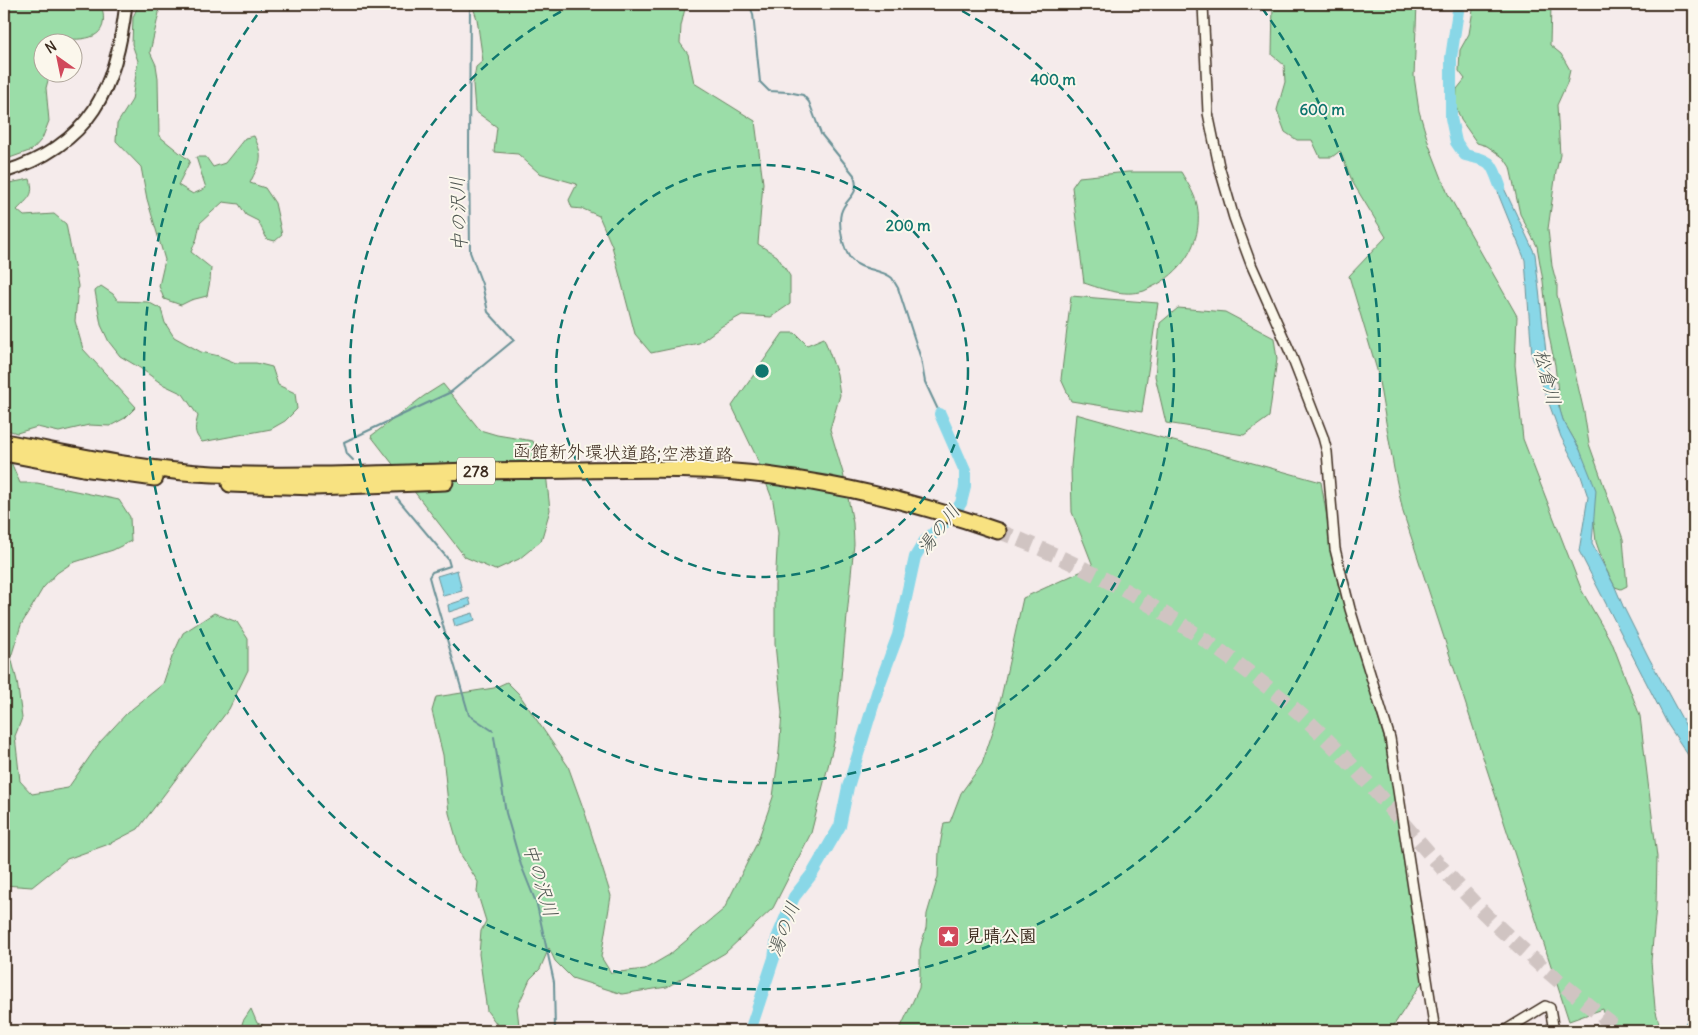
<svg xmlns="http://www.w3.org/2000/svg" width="1698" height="1035" font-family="Delius,'Klee One',sans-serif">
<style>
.green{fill:#9bdda8;stroke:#6b8463}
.water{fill:#89d7e7;stroke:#6a9297}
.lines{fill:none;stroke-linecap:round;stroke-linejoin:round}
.stream{stroke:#6a9297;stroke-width:2}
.river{stroke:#89d7e7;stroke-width:12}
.highway-tunnel{stroke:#d0c4c2;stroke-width:15;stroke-dasharray:15 8;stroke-linecap:butt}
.street-casing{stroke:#3b2a1e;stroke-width:12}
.secondary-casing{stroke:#3b2a1e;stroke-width:15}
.highway-casing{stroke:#3b2a1e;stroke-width:19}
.street{stroke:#fbf7ec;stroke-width:9}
.secondary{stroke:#fbf7ec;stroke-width:11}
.highway{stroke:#f8e281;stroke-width:15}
.ring{fill:none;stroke:#0f766e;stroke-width:2.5;stroke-dasharray:9 6}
.labels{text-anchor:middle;stroke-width:4;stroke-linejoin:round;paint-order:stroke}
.shield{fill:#fbf7ec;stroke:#75685c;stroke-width:1}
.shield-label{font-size:16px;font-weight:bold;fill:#3b2a1e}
.street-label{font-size:18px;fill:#3b2a1e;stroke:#fbf7ec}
.poi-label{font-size:18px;font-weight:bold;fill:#3b2a1e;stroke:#fbf7ec;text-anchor:start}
.water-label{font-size:19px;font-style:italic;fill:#4e5550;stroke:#fbf7ec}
.centre{fill:#0f766e;stroke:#fbf7ec;stroke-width:2.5}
.ring-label{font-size:15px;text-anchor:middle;font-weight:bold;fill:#0f766e;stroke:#fbf7ec;stroke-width:4;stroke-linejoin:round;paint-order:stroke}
</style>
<rect width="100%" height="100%" fill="#f5ebeb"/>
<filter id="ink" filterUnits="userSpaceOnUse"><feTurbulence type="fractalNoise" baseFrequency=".02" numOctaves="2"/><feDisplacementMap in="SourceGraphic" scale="10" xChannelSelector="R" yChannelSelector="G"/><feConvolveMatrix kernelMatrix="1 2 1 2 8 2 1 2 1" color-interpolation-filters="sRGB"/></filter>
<g filter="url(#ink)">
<path class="green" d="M4 4H101C112 41 85 40 58 39L57 42H42V72L50 73 46 88 49 121 42 139 32 150 4 160Z
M139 4H156L159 13 150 52 156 65 158 78 159 136 190 161 178 185 193 194 206 188 196 157H206L213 167 225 163 245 138 254 136C265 160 260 161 250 183L265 188 275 203 282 235 275 241 267 239 258 221 246 215 239 204 223 202 200 223 197 238 191 252 211 268 210 281 207 296 191 300 181 305 164 299 159 286 165 260 147 199 141 167 116 141 117 124 132 100 138 61 132 44 133 17Z
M472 4H686L681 26 680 43 688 54 694 83 755 121 763 183 758 244 777 256 790 276V304L771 317 742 315 722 326 699 343 651 353 635 334 612 246 599 216 583 209 572 208 569 200 577 184 539 173 518 154 494 152 497 127 475 111 473 84 476 67 483 61 477 19Z
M1273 4H1417L1414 76 1419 111 1429 145 1448 194 1517 316 1515 365 1523 439 1582 591 1613 645 1640 716 1657 857 1656 906 1651 961 1655 1008 1661 1031H1609L1603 1009 1569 1021 1403 512 1394 469 1377 370 1349 276 1386 237 1353 183 1340 151 1332 157H1320L1312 140H1297L1285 132 1277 110 1285 82 1284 65 1272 55Z
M1474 4H1551L1550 45 1561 54 1570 70 1567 83 1557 105 1560 155 1556 172 1548 229 1552 266 1557 285V295L1584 412 1589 444 1623 539 1627 586 1621 589 1615 587 1604 565 1596 542 1594 523 1580 450 1563 420 1560 411 1555 365 1549 336 1543 281 1537 246 1520 214 1510 167 1504 158 1487 146 1477 143 1461 120 1456 107 1457 89 1465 79 1459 71 1460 50 1469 34Z
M1128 172H1181C1188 184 1197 197 1198 211 1201 242 1184 269 1158 284 1153 286 1149 289 1144 291 1124 297 1102 289 1084 283L1072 187 1079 177Z
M30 179C35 196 28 198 17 210L24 216 54 214 66 224 78 286 75 321 83 349 136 407 125 418 110 426 89 425 59 432 37 427 17 433 4 429V184Z
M101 286 113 294 118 301 148 302 161 309 165 323 174 337 201 352 219 356 236 363H256L272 367 278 385 295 393 297 409 285 421 271 429 202 442C193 433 195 427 198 416L183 394 162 384 140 368 120 356 109 342 101 325 95 291Z
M1071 296 1158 303 1142 412 1071 401 1061 379Z
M1178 308 1225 312 1274 338 1277 359 1269 417 1244 435 1166 423 1155 376 1160 323Z
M783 333H795L807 345 824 338 837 374 840 395 830 429 843 473 853 523 854 544 835 739 811 833 773 908 725 953 667 987 622 994 572 978 555 961 549 948 540 969 530 979 517 1008 519 1025 502 1031 487 1011 479 954 481 931 486 921 477 892 478 882 461 855 449 813 443 755 432 711 436 697 494 688 507 682 519 694 568 766 586 816 611 896 601 957 611 973 645 969 669 955 724 909 757 843 773 797 779 752 782 713 775 644V586L778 533 773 501 756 456 732 406Z
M443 384 480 430 497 435 533 441 546 473 550 510 541 541 519 559 495 570 465 557 371 436 424 396Z
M1076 414 1321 482 1338 584 1385 741 1424 979 1390 1031H899L919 988 920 976V949L926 928 927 914 938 877 939 851 944 823 950 822 961 793 982 764 995 725 1023 598 1093 566 1072 512 1071 466Z
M4 458 10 460 20 483H37L119 500 130 517 131 541 113 550 72 563 57 573 43 588 21 625 11 657 17 681 22 718 15 736 20 781 32 794 68 788 100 742 127 713 163 684 172 657 183 633 214 613 237 622 248 639V670L229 709 138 829 109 844 67 859 32 887 4 885Z
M251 1009 257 1023 265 1026 263 1031H240L243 1021Z"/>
<path class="water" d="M1494 167 1535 254 1548 370 1563 420 1580 450 1596 490 1592 543 1615 587 1623 606 1649 658 1694 741V764L1668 725 1579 551 1588 497 1580 473 1561 437 1532 356 1525 260 1499 196Z
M457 570 462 591 443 596 437 576Z
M469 598 471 605 449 612 448 605Z
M473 613 475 620 455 626 453 619Z
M1694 1008V1031H1681Z"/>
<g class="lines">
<path class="stream" d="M749 4 753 14 760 82 769 91 788 92 803 95 809 102 821 134 854 175C861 197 846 196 841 213 838 225 843 248 850 258 860 271 880 268 892 278 894 281 896 285 898 288L921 359 925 382 940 414
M353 460 347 454 344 442 451 392 514 340 488 312 482 284 470 252 469 147 470 4
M397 498 448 559 450 566 432 572 429 577 432 588 469 715 493 731
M494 737 506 813 521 865 537 905 554 982 555 1031"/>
<path class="river" d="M1459 4 1451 58V118L1456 142 1465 155C1492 161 1491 161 1500 186
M750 1031 774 958 777 938 794 897 812 874 840 826 848 787 879 686 898 635 915 557 924 542 953 515 961 503 965 487V471L940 414"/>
<path class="highway-tunnel" d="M998 531C1089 566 1174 614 1251 674 1272 691 1294 707 1313 726 1374 784 1424 852 1483 912 1526 955 1573 993 1620 1031"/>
<defs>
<path id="street" d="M1203 4 1208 113 1219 166 1234 218 1251 264 1290 352 1323 437 1327 452 1335 549 1350 609 1390 738 1435 1031
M1504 1031 1545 1006 1550 1008 1554 1031"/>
<path id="secondary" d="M4 172C91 145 116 89 126 4"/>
<path id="highway" d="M4 442C71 454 145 471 213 474 289 477 365 474 440 472 486 470 531 471 576 470 642 469 708 467 773 476 850 486 924 505 998 531
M4 453 83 468 155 478
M230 484 315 487 445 482"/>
</defs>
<use href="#street" class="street-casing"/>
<use href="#secondary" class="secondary-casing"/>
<use href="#highway" class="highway-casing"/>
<use href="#street" class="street"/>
<use href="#secondary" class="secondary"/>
<use href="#highway" class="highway"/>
</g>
</g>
<g class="ring">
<circle cx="762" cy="371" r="206"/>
<path d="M949 4A412 412 0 1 1 575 4"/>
<path d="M1262 8A618 618 0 1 1 262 8"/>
</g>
<defs>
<symbol id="sight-square" viewBox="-11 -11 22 22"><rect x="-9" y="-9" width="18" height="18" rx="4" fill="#d1495b" stroke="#fbf7ec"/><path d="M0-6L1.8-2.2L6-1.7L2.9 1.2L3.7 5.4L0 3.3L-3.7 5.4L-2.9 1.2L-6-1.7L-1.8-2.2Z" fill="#fff"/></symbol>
</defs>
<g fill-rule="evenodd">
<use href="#sight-square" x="936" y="924" width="25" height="25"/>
</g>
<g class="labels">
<rect class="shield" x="457" y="457.5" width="38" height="27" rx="4"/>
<g class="shield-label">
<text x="476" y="477">278</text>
</g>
<g class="street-label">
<text transform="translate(623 453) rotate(1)" y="6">函館新外環状道路;空港道路</text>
</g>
<g class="poi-label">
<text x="965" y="942">見晴公園</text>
</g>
<g class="water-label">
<text transform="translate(458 214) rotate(-92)" y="7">中の沢川</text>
<text transform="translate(1548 377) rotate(76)" y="7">松倉川</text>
<text transform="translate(938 529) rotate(-52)" y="7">湯の川</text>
<text transform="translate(541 880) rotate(73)" y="7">中の沢川</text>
<text transform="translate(783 929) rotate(-69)" y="7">湯の川</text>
</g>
</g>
<circle cx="762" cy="371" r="8" class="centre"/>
<g class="ring-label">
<text x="1053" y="85">400 m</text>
<text x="1322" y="115">600 m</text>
<text x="908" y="231">200 m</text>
</g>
<rect width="1698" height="1035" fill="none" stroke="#fbf7ec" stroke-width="20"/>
<rect x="10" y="10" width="1678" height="1015" fill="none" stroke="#3b2a1e" stroke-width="2" filter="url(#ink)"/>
<g transform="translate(58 58) rotate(327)"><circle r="24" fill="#fbf7ec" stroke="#aea59a"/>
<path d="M0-4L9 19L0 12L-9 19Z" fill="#d1495b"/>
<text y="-8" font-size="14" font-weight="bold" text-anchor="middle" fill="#3b2a1e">N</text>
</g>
</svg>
